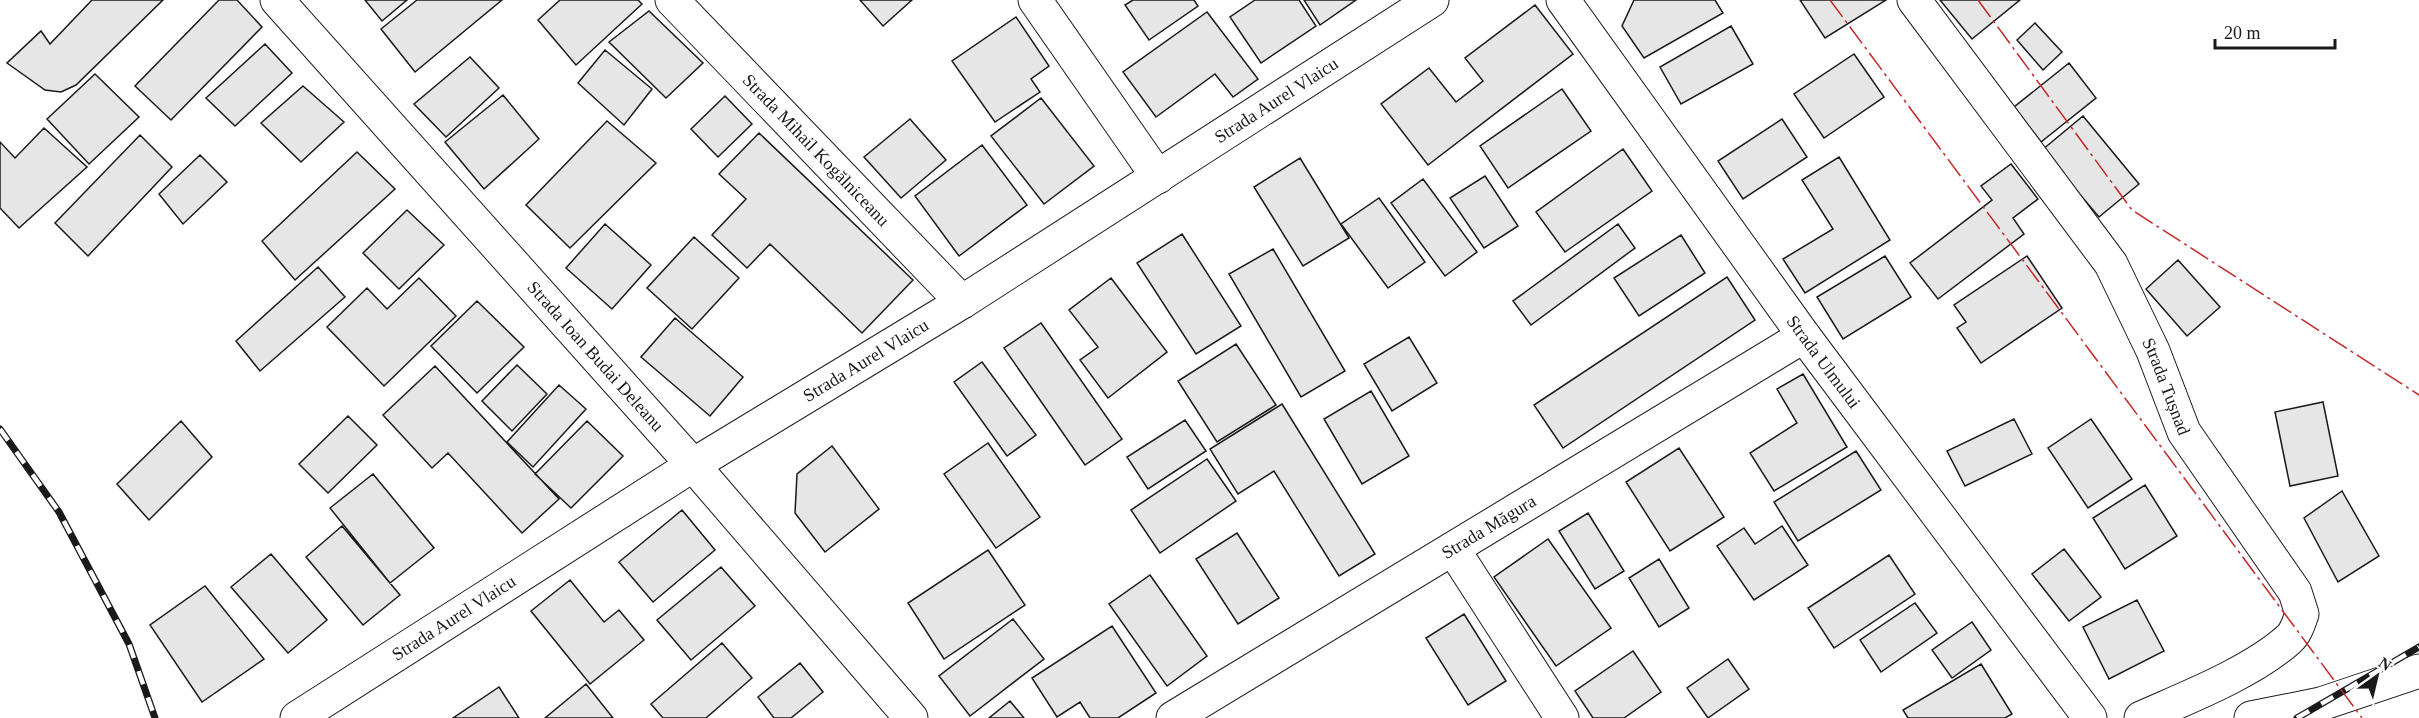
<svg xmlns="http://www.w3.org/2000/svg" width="2419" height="718" font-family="'Times New Roman',serif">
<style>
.building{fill:#e6e6e6;stroke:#1a1a1a;stroke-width:1.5}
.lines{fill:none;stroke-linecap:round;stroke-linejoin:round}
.minor-casing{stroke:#1a1a1a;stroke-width:35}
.minor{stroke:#fff;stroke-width:33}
.rail-casing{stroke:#1a1a1a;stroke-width:7}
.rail{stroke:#fff;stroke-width:4.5;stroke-dasharray:14;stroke-linecap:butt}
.power{stroke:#c62828;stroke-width:1.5;stroke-dasharray:21 4.5 3 4.5;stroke-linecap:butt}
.labels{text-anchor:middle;stroke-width:4.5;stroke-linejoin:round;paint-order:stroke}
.street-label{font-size:18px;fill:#1a1a1a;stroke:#fff}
</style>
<rect width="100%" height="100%" fill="#fff"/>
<path class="building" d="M92 0H163L76 85 61 92 45 90 7 63 41 31 50 44Z
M219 0H237L262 27 171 120 135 86Z
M365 0H407L382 21Z
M417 0H502L415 72 381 29Z
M560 0H638L642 4 576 65 538 20Z
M860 0H912L883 26Z
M1133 0H1194L1198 6 1149 40 1125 5Z
M1255 0H1299L1316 26 1261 63 1230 17Z
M1304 0H1356L1320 25Z
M1634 0H1715L1723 13 1644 58 1622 26Z
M1800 0H1886L1825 38Z
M1940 0H2020L1972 39Z
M1535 5 1573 54 1428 165 1381 104 1429 68 1456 102 1483 81 1465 58Z
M649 11 703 63 666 98 609 42Z
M1207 12 1258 79 1233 97 1215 74 1156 117 1123 72Z
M1016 17 1049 66 1031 79 1040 92 995 122 952 61Z
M2035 23 2062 52 2043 70 2017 40Z
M1731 26 1753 64 1681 104 1660 67Z
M265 44 292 73 235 126 206 98Z
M605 50 652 89 624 125 578 83Z
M1854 54 1884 97 1824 138 1794 94Z
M470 57 499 88 446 137 414 104Z
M2069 63 2096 98 2041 142 2014 107Z
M95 74 139 117 89 164 47 119Z
M303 86 344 122 301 162 261 123Z
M1562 89 1591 131 1508 188 1480 146Z
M503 95 539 139 484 189 445 142Z
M725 96 752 124 718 157 691 129Z
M1041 98 1094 166 1044 204 991 136Z
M2083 116 2139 184 2099 217 2042 150Z
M910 119 946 160 901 198 864 157Z
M1782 119 1807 157 1743 199 1718 161Z
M607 121 656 163 570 248 526 205Z
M44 128 87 167 19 228 0 208V142L15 158Z
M759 133 913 280 862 333 770 244 747 268 712 235 746 199 719 174Z
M140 135 172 167 88 256 55 223Z
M982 145 1027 205 959 256 915 196Z
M1623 149 1652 191 1565 252 1536 212Z
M357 152 395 189 295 280 262 241Z
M200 155 227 182 183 224 159 194Z
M1839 157 1890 240 1805 293 1783 259 1833 229 1802 180Z
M1300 158 1349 238 1303 266 1254 187Z
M2011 164 2038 199 2013 218 2024 234 1938 299 1910 263 1992 200 1981 186Z
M1485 176 1518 226 1484 248 1450 198Z
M1423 179 1477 252 1445 276 1391 203Z
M1379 198 1425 262 1388 288 1341 224Z
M407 210 444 245 399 289 363 253Z
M605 224 651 265 612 309 566 268Z
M1618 224 1635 248 1531 325 1513 301Z
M1182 234 1241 326 1196 354 1137 263Z
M1681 235 1705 273 1639 316 1614 278Z
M694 237 739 278 692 329 647 288Z
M1273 249 1345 371 1301 397 1229 274Z
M1885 256 1911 297 1843 339 1817 297Z
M2027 256 2062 308 1981 363 1957 328 1966 322 1954 305Z
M2178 260 2220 307 2187 336 2146 289Z
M318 267 345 297 260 371 236 341Z
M1727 277 1755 320 1563 448 1534 405Z
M419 278 456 316 384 386 327 327 367 288 387 309Z
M1111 278 1167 352 1108 398 1080 360 1098 347 1069 310Z
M477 301 524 347 477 393 431 346Z
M675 318 743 377 710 416 641 357Z
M1041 323 1122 439 1085 465 1004 348Z
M1409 337 1437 383 1392 411 1364 364Z
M1236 344 1276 405 1217 442 1178 381Z
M982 362 1036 435 1007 456 954 382Z
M517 365 547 394 512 431 482 401Z
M435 366 559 499 522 533 448 453 432 468 383 415Z
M1803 374 1847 447 1774 491 1750 453 1797 423 1777 389Z
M559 385 586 409 533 467 507 442Z
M1371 391 1409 456 1362 484 1324 419Z
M2323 402 2338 476 2290 486 2275 412Z
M1282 404 1375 554 1339 576 1274 471 1238 494 1210 449Z
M348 416 377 445 328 493 299 464Z
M2014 419 2032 454 1965 486 1947 451Z
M2091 419 2132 479 2088 508 2048 448Z
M1185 420 1206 451 1148 489 1127 457Z
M181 421 212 457 149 520 117 484Z
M587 421 623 456 571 508 535 474Z
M988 443 1040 517 996 548 944 474Z
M832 446 879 509 825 552 795 513 797 474Z
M1679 448 1724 517 1670 551 1626 482Z
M1856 451 1881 490 1798 541 1774 502Z
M1207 459 1236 501 1160 553 1131 510Z
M373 474 434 548 390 583 330 508Z
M2145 485 2177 536 2125 569 2093 518Z
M2342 491 2379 556 2338 582 2304 518Z
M682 510 715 550 653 602 619 562Z
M1588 513 1624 571 1595 589 1559 531Z
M342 526 400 595 363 625 306 557Z
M1782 526 1808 565 1754 600 1717 546 1744 528 1755 544Z
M1237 533 1279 598 1238 624 1196 559Z
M1548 539 1611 628 1556 666 1494 577Z
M2064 549 2101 597 2069 621 2032 574Z
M988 550 1025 605 944 659 908 603Z
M271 554 327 620 288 653 231 587Z
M1889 555 1915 594 1834 648 1808 608Z
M1659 559 1689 608 1659 627 1629 578Z
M721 567 755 606 691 660 657 620Z
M1150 575 1207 656 1167 686 1109 604Z
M570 580 604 622 619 610 644 640 590 684 531 611Z
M205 586 264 659 202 702 150 625Z
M2137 600 2164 651 2109 679 2083 627Z
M1915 603 1937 633 1881 672 1860 640Z
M1464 614 1506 681 1468 705 1426 638Z
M1013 619 1044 659 970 716 939 676Z
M1972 622 1991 650 1952 678 1932 650Z
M1112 626 1156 693 1118 718H1090L1080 702 1057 717 1032 678Z
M722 643 752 678 706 718H663L651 704Z
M1633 651 1661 692 1624 718H1593L1575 691Z
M1728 659 1749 689 1708 718 1687 688Z
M800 663 823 692 791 718H774L758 697Z
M1981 664 2012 714 2005 718H1908L1903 710Z
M586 684 613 718H545Z
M499 687 519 718H453Z
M1010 701 1024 718H989Z"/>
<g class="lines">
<defs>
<g id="minor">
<path id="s1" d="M277 0 693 465 911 718"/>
<path id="s2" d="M672 0 962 302"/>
<path d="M1035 0 1158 177"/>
<path id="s3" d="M1563 0 1804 336 2090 718"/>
<path id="s4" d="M1914 0 2111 264 2153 351 2184 432 2295 592 2302 614C2299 622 2296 633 2289 639 2253 672 2186 698 2141 718"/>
<path d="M1453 549 1562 718"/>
<path id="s5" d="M297 718 693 465 962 302 1432 0"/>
<path id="s6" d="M1173 718 1804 336"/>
<path d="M2251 718 2321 704 2419 671"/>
</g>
</defs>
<use href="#minor" class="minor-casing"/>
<use href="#minor" class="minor"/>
<defs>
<path id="rail" d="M0 429 59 512 129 644 155 718
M2297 718 2419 647"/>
</defs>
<use href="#rail" class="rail-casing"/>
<use href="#rail" class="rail"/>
<path class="power" d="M1830 0 2362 718
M1978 0 2132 210 2419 395"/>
</g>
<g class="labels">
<g class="street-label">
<text dy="6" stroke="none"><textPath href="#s5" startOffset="1158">Strada Aurel Vlaicu</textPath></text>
<text dy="6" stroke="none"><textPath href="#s2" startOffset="208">Strada Mihail Kogălniceanu</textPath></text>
<text dy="6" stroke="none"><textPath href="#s1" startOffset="478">Strada Ioan Budai Deleanu</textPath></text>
<text dy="6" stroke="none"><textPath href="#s5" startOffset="672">Strada Aurel Vlaicu</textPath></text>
<text dy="6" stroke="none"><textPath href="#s3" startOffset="446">Strada Ulmului</textPath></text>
<text dy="6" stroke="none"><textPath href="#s4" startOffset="464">Strada Tușnad</textPath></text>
<text dy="6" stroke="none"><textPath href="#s6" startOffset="369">Strada Măgura</textPath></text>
<text dy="6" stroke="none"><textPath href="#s5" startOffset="186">Strada Aurel Vlaicu</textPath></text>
</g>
</g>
<g transform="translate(2377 676) rotate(34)" stroke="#ffffff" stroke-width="4.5" paint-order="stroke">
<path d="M0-4.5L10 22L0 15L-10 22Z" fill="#1a1a1a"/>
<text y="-9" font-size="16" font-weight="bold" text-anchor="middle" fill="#1a1a1a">N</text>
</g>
<path d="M2215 39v9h120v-9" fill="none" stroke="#1a1a1a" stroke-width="3"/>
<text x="2224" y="39" font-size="18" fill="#1a1a1a" stroke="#ffffff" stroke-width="4.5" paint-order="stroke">20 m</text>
</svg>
